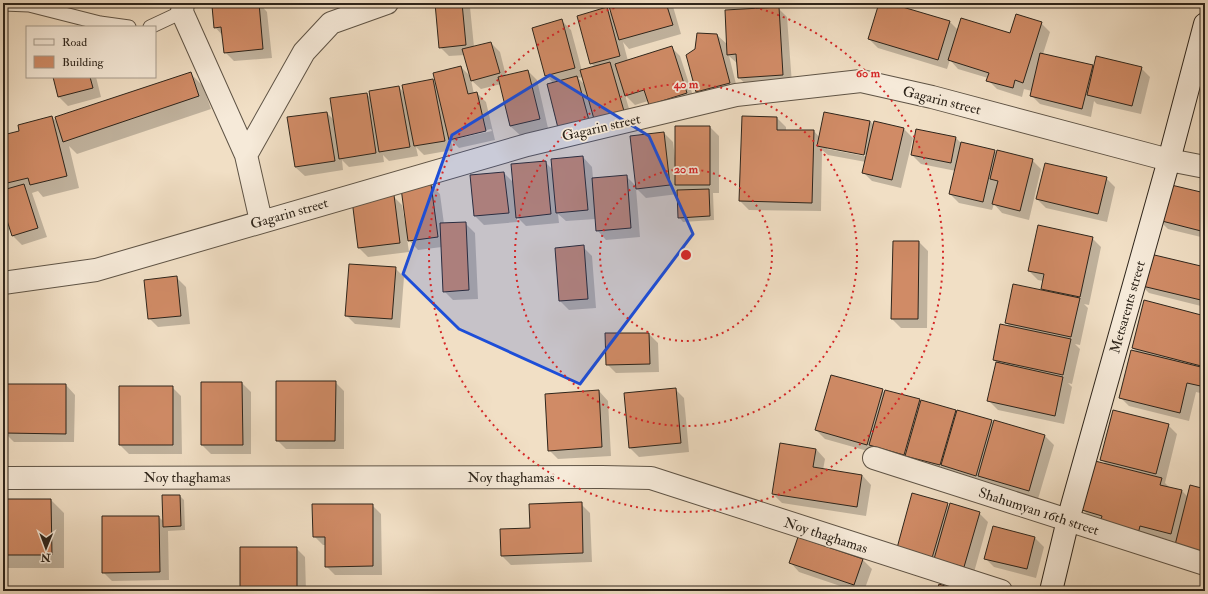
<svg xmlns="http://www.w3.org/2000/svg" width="1208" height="594" font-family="'IM FELL Double Pica',serif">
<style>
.shadow{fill:#0003;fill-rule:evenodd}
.building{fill:#d08b66;stroke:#2e251b}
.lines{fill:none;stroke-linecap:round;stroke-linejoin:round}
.lane-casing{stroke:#5f5446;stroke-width:15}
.street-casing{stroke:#5f5446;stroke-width:24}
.secondary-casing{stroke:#2e251b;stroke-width:24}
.lane{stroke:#f6ead9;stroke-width:13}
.street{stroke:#f6ead9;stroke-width:22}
.secondary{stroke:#f6ead9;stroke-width:22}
.marked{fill:#1d4ed8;fill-opacity:0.2;stroke:#1d4ed8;stroke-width:3;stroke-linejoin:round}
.ring{fill:none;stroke:#d62828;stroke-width:2;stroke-dasharray:2 4}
.labels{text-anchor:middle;stroke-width:3.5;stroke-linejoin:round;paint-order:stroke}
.street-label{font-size:14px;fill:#2e251b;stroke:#f6ead9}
.centre{fill:#d62828;stroke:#f6ead9;stroke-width:2}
.ring-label{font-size:12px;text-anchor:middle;font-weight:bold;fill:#d62828;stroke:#f6ead9;stroke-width:3.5;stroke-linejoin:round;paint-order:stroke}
</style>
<rect width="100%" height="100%" fill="#f1dfc5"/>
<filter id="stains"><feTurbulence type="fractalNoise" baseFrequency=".005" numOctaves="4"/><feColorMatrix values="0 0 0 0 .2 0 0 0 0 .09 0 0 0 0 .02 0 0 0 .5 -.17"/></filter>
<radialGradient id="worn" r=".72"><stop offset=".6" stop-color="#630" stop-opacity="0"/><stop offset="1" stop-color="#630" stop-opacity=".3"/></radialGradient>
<path class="shadow" d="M259 3 267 12 272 58 234 61 225 52 223 36 215 27Z
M436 3H466L470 7 474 47 491 43 500 52 506 76 528 71 537 80 548 128 520 135 510 126 501 84 481 89 471 80 474 94 477 93 486 102 495 140 459 148 451 140 453 150 424 155 416 147 418 156 389 161 383 155 384 162 349 167 342 160 343 170 305 176 295 167 327 113 334 120 366 94 371 98 399 87 405 94 433 80 437 84 461 67 471 77 465 55 449 56 440 47ZM491 129 492 131 455 139V137Z
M609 3H672L681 34 629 49 623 42 628 61 671 47 680 56 695 102 659 114 648 101 635 105 625 95 632 119 598 133 546 75 562 21 571 30 582 71 595 67 591 63 607 9 612 14ZM583 77 586 86 578 78Z
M880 3H885L950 22 958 30 1011 34 1041 23 1050 32 1043 54 1092 66 1094 68H1141L1150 77 1141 114 1097 104 1094 101 1091 117 1040 104 1031 95 1032 91 1024 89 1022 97 997 89 988 80V78L958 69 950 60 947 69 878 48 869 39Z
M778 8 787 17 792 84 748 86 738 77V64L729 56 738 92 706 100 697 91 717 35 728 45Z
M190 73 203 86 211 109 77 154 69 146 79 188 43 197 38 191 32 193 47 237 22 245 13 236 3 205V136L20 132 52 117 58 123Z
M54 77H96L101 97 68 106 59 97Z
M777 118 786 127V131H814L820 138 870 121 874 125 904 129 913 138 901 188 872 181 863 172 866 162 828 155 822 150 821 211 749 210 740 201ZM827 147 869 155V157L827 149Z
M710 127 719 136V193H713L714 220 683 222 679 217 678 194 646 198 636 188 640 237 606 240 597 230 596 219 566 221 558 214 559 223 526 226 517 217V222L484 225 475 216 471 176 504 173 514 183 545 162 553 170 583 157 592 167 593 178 626 176 636 186 664 133 673 142 675 158H676Z
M956 138 962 144 1032 160 1041 169 1029 220 1002 213 994 204 992 210 959 203 950 194 956 171 921 164 912 155Z
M1106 178 1115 187 1107 222 1046 208 1037 199Z
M431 185 440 194 444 224H466L475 233 478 299 453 300 444 291 442 247 418 250 407 238 409 252 368 257 359 248 393 196 402 205 405 222H407Z
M1205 194V238L1168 229 1159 220Z
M1092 238 1101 247 1089 305 1084 304 1088 308 1080 345 1075 344 1080 349 1072 384 1068 383 1072 387 1064 424 998 410 989 401 997 363 994 360 1010 327 1006 322 1045 292 1042 288 1043 281 1038 280 1029 271Z
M919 242 928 251 927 328H901L892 319Z
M583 247 592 256 596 308 569 310 560 301Z
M395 268 404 277 400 328 355 324 346 315Z
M1205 268V307L1149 293 1140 284Z
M177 278 186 287 190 324 158 327 149 318Z
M1205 317V394L1196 392 1189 421 1129 406 1120 397 1137 352 1133 348Z
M606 334H649L658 343 659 372 616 373 607 364Z
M335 382 344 391V449H286L277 440Z
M242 383 251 392V454H211L202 445Z
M66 385 75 395 74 442H14L5 433Z
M172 387 181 396 182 454H129L120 445Z
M675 389 684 398 689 452 639 457 630 448Z
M882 390 885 393V391L992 421 994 423 1045 436 1054 445 1038 499 825 439 816 430Z
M599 391 608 401 611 456 558 459 549 450Z
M1168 425 1177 434 1165 483 1170 488 1182 491 1188 497 1205 490V563L1177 542 1092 519 1083 510 1107 465 1101 459Z
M816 449 825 459 823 470 862 475 871 485 866 516 782 503 773 494Z
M180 496 184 500 185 530 168 531 169 580 112 581 103 572 159 517 164 522Z
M3 500H51L64 513V568H3Z
M581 504 590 513 592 562 511 565 502 556 531 529Z
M947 504 950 507 979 513 988 522 973 576 907 557Z
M372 505 381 514 382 575H335L326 566V545H323L314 536Z
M1035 538 1044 547 1036 578 994 567 985 558Z
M296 548 305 557 306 591H241Z
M863 560 872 569 864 591H855L799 572 790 562Z"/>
<path class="building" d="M244 3H259L263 49 224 53 221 27 214 28 212 6Z
M435 3H462L466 45 439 48Z
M608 3H666L673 25 619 40Z
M879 3H889L950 21 938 60 868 39Z
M607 7 620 56 590 64 577 16Z
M779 7 783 75 738 78 736 54 727 55 725 10Z
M1016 14 1042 22 1023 83 1015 80 1013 88 986 81 989 73 948 60 961 18 1010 33Z
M562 19 575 68 545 76 532 28Z
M697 33 717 34 730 83 696 92 686 55 695 49Z
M491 42 500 73 471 81 462 49Z
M672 46 687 93 649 105 644 90 625 96 615 64Z
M1040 53 1093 65 1082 109 1030 96Z
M1096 56 1142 67 1132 106 1087 95Z
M610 62 624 111 594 119 580 70Z
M461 66 468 94 477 92 486 131 449 140 433 73Z
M528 70 540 119 510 126 498 77Z
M191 72 199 96 63 142 55 117Z
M577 76 590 124 559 132 547 84Z
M53 77H90L93 88 58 97Z
M433 79 445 141 414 146 402 85Z
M399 86 410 147 379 152 369 91Z
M367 93 376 153 339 159 330 98Z
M327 112 335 161 295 167 287 117Z
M824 112 870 121 864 155 817 146Z
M52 116 67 176 30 185 28 178 3 184V135L19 131 18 125Z
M742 116 777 117V130H814L812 203 739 201Z
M1205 118V133L1201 132Z
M874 121 904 128 892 180 862 173Z
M675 126H710V185H675Z
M916 129 956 137 951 163 911 155Z
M664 132 670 185 636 189 630 136Z
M961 142 995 150 983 202 949 194Z
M997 150 1033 159 1020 211 992 204 998 181 990 179Z
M583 156 588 210 556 213 551 159Z
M546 161 551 214 516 218 511 164Z
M1045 163 1107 177 1098 214 1036 199Z
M504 172 509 213 474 216 470 175Z
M627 175 631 228 596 231 592 178Z
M24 184 38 228 12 236 3 208V190Z
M431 184 438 237 408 241 401 188Z
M1167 184 1205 193V232L1158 220Z
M709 189 710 216 678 218 677 190Z
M394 195 400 243 358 248 352 200Z
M466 222 469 290 443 292 440 223Z
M1038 225 1093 237 1080 297 1041 289 1044 274 1028 271Z
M893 241H919L918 319H891Z
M584 245 588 299 559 301 555 248Z
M1146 253 1205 267V301L1138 285Z
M349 264 396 267 392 319 345 316Z
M177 276 181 316 148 319 144 280Z
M1013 284 1080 298 1071 337 1005 323Z
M1144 300 1205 316V367L1132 348Z
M1000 324 1071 339 1063 375 993 360Z
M605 333H649L650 364 606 365Z
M1131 350 1205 368V387L1187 383 1180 413 1119 398Z
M996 362 1063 377 1055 416 987 401Z
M831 375 883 389 867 445 815 430Z
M276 381H336L335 441H276Z
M201 382H242L243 445H201Z
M4 384H66V434L4 433Z
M119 386H173V445H119Z
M676 388 681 443 629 448 624 393Z
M599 390 602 447 548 451 545 394Z
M885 390 920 399 904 455 869 445Z
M921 400 956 410 940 465 905 456Z
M957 410 992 420 976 476 941 465Z
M1113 410 1169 424 1156 474 1100 460Z
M994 420 1045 435 1029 491 978 476Z
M780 443 816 449 813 467 862 475 857 507 772 494Z
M1095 461 1162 478 1160 485 1182 490 1171 534 1140 526 1138 534 1100 523 1102 516 1082 510Z
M1190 485 1205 489V547L1203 557 1174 549Z
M912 493 948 503 932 558 897 548Z
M162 495H180L181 526 163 527Z
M3 499H51L52 555H3Z
M582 502 583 553 501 556 500 529 530 528 529 504Z
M950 503 980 512 964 567 934 559Z
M312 504H373V566L325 567V537H313Z
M102 516H159L160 572 102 573Z
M993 526 1035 537 1027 569 984 559Z
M798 537 863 559 854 585 789 563Z
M240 547H297V591H240Z
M939 584 960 591H937Z"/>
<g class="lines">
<defs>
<path id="lane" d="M3 4 29 5 100 23 129 27
M150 27 182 12"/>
<path id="street" d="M183 3 182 12 246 155 261 221
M246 155 304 52 331 23 387 3
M3 283 96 270 527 145 736 95 861 81 932 97 1169 160 1205 167
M874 458 1205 564
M3 478 602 477 651 478 1001 591"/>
<path id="secondary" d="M1051 591 1068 520 1169 160 1205 24"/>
</defs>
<use href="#lane" class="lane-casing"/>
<use href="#street" class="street-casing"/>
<use href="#secondary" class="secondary-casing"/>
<use href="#lane" class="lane"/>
<use href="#street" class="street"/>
<use href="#secondary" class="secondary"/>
</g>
<path class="marked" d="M550 75 649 136 693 234 580 384 459 329 403 274 452 135Z"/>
<g class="ring">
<circle cx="686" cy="255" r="86"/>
<circle cx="686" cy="255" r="171"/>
<path d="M737 3A257 257 0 1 1 635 3"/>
</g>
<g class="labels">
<g class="street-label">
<text transform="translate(942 100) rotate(14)" y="5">Gagarin street</text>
<text transform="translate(601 127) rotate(-13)" y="5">Gagarin street</text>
<text transform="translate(289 213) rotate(-16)" y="5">Gagarin street</text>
<text transform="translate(1127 307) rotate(-74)" y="5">Metsarents street</text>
<text x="187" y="482">Noy thaghamas</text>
<text x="511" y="482">Noy thaghamas</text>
<text transform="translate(1039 511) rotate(18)" y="5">Shahumyan 16th street</text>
<text transform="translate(826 535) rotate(18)" y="5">Noy thaghamas</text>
</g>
</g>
<circle cx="686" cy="255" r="6" class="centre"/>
<g class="ring-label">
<text x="868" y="77">60 m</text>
<text x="686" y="88">40 m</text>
<text x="686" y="173">20 m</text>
</g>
<rect width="1208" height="594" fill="none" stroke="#f1dfc5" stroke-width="16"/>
<rect x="4" y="4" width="1200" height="586" fill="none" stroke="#2e251b" stroke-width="2"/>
<rect x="8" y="8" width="1192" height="578" fill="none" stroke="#2e251b"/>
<rect x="26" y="26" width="130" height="52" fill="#f6ead9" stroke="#a69b8d"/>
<rect x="34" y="39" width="20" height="6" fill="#f6ead9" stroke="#a69b8d"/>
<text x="62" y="46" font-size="12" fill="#2e251b">Road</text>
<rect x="34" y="56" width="20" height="12" fill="#d08b66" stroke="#a69b8d"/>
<text x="62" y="66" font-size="12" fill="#2e251b">Building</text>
<g transform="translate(46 548) rotate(181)" stroke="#f6ead9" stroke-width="3" paint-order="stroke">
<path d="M0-3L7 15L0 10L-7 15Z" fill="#2e251b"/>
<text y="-6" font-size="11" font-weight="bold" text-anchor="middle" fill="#2e251b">N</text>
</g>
<rect width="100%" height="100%" filter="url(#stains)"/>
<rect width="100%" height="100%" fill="url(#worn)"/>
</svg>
